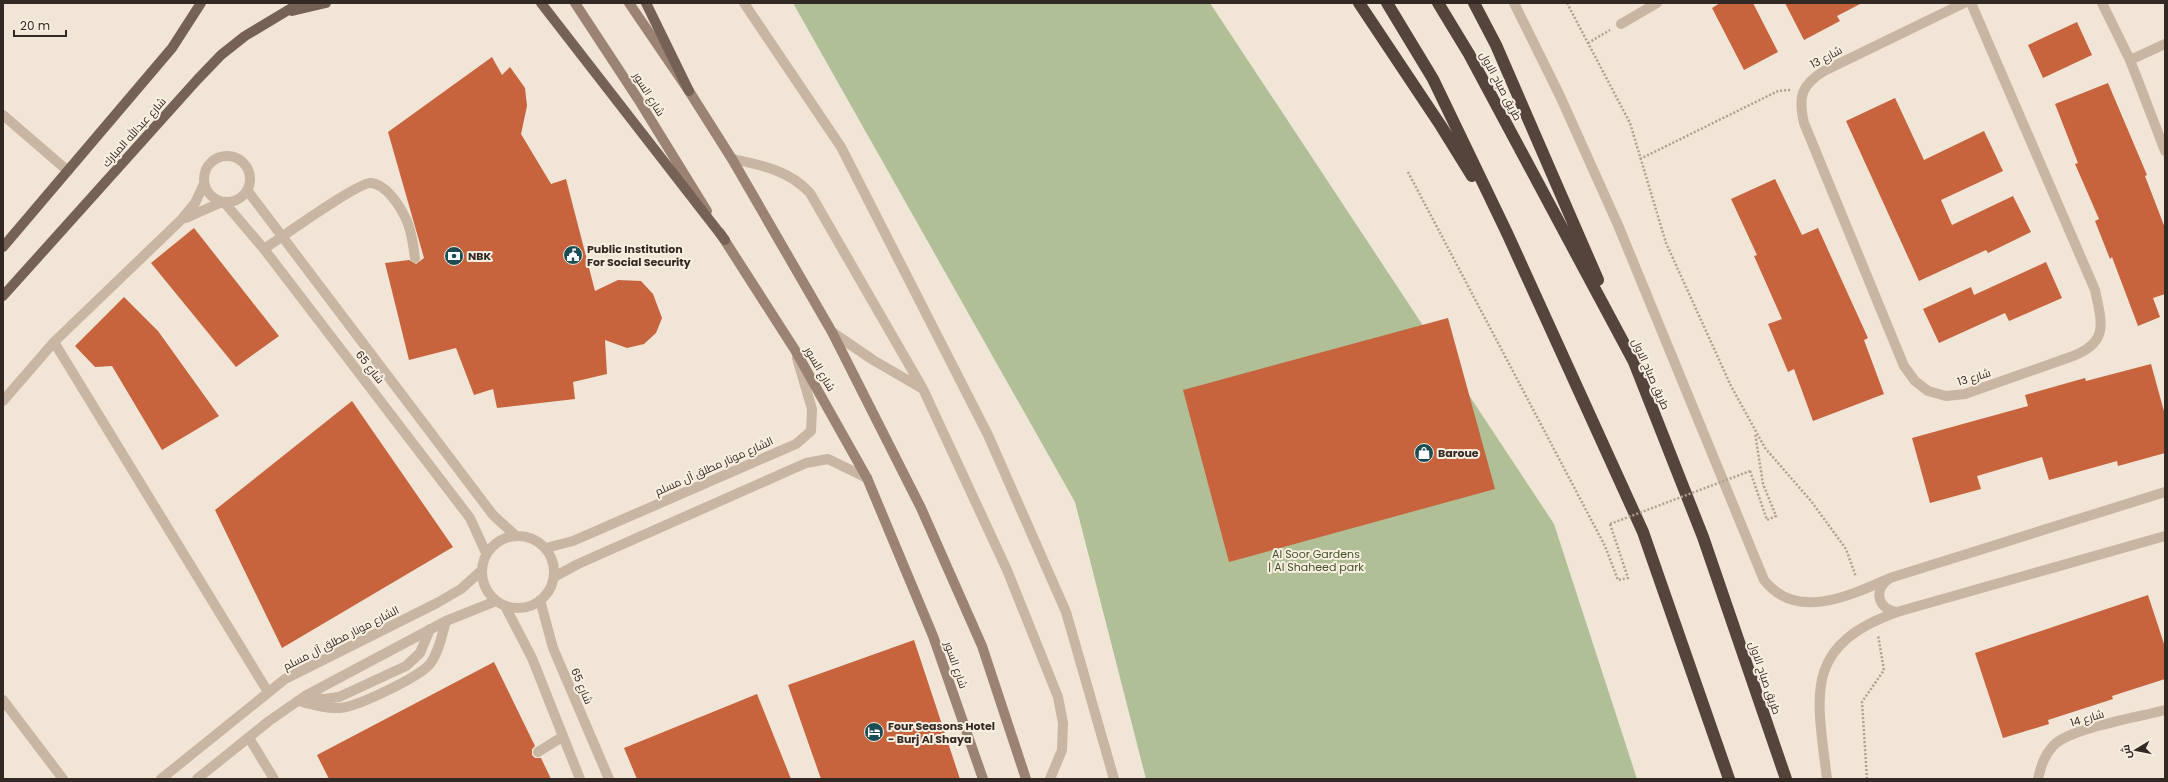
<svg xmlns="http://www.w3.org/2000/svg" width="2168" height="782" font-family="Poppins,Cairo,sans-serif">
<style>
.green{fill:#b0bf96}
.building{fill:#c7633d}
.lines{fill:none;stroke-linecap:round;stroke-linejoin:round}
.path{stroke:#b49f8c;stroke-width:2.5;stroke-dasharray:2 2;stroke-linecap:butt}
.service{stroke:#c8b5a2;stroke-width:10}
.minor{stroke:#c8b5a2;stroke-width:10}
.tertiary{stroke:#c8b5a2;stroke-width:10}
.secondary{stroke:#9b8374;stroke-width:10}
.primary{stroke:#756155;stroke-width:10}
.motorway{stroke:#54443b;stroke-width:12}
.path-bridge{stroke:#b49f8c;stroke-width:2.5;stroke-dasharray:2 2;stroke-linecap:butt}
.labels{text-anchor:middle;stroke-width:4;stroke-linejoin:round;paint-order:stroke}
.street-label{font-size:11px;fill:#332924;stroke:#f9efe1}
.poi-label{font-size:11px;font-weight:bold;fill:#332924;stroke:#f9efe1;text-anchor:start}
.park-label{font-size:11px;fill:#415128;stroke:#f9efe1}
</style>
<rect width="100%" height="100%" fill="#f0e5d6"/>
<path class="green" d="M793 3H1210L1554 524 1637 779H1146L1075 502Z"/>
<path class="building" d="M1720 3H1753L1778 52 1744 70 1712 8Z
M1785 3H1862L1837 16 1840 21 1804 40Z
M2077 22 2092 55 2043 78 2028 45Z
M492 57 502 75 510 67 525 88 527 106 521 134 551 184 566 179 595 291 618 280 641 281 653 294 662 318 656 333 644 344 627 348 605 340 607 374 573 382 575 399 497 408 493 389 474 395 456 348 409 360 385 263 409 260 416 264 424 258 388 132Z
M2108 83 2147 175 2145 176 2165 228V294L2153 298 2160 317 2138 326 2112 257 2110 259 2095 221 2099 219 2075 164 2078 163 2055 104Z
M1895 98 1924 160 1984 131 2003 171 1941 200 1952 225 2013 196 2031 232 1988 253 1986 250 1919 281 1846 121Z
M1775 179 1802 235 1818 228 1868 338 1864 340 1884 394 1813 421 1794 369 1788 372 1768 324 1782 319 1754 256 1757 255 1731 199Z
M194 228 279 336 236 367 151 263Z
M2046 262 2062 298 2009 321 2005 313 1939 343 1923 309 1971 287 1974 295Z
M124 297 158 331 219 416 162 450 112 366 95 367 75 346Z
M1448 318 1495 489 1229 562 1183 390Z
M2151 364 2165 415V453L2118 466 2117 461 2049 480 2042 457 1977 476 1981 489 1930 503 1912 438 2028 406 2025 395 2085 378 2086 381Z
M352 401 453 547 282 648 215 510Z
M2148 595 2165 647V679L2112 696 2113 699 2048 720 2049 724 2003 738 1975 653Z
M914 640 960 779H821L788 685Z
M494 662 535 746 532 749V755L535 758H541L551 779H329L317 755Z
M757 694 791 779H637L624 748Z"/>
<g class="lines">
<path class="path" d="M1567 3 1630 123 1666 243 1731 386 1765 448 1811 501 1846 549 1856 577
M1588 43 1610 30
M1640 159 1778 91 1790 90
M1408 172 1605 546 1618 580 1628 578 1610 524
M1750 471 1767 520 1776 516 1763 484 1755 433
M1867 779 1862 702 1884 670 1878 635"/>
<path class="service" d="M744 3 841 147 988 435 1066 612 1114 779
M1621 24 1657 3
M3 115 68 171
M732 159C761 165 789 170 810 193L923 389 1007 570 1058 697 1063 723 1062 750 1050 779
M186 218 222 202
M264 249C279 239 358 182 371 183 386 184 400 206 406 219 412 231 413 245 415 258
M832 332 873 360 923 389
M54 342 268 692
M3 401 54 342 182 219 195 203 204 184
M307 697 324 699 339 697 406 666 420 653 430 629
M3 700 63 779
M298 701C311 704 326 709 340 708 357 707 419 677 430 664 439 652 442 635 446 621
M249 738 274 779
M538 752 562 737"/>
<path class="minor" d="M1964 3 1824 71C1801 85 1798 97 1804 123L1904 366 1915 381 1928 391 1946 396 1965 394 2073 356C2109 342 2102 323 2095 290L1971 3
M2130 60 2165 44
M204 179a23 23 0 1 1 46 0a23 23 0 1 1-46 0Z
M247 190 493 515 515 535
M224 202 264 249 470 518 486 553
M482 572a36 36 0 1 1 72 0a36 36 0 1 1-72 0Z
M546 548 573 541 796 444 811 431 812 409 797 358
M554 577 578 564 806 463 828 459 867 478
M540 600 553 648 609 779
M505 606 532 658 580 779
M161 779 285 679 437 603 461 589 481 571
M197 779 269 721 305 696 446 621 496 601
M2038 779C2041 766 2044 756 2053 746 2069 728 2140 717 2165 710"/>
<path class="tertiary" d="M1514 3 1560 96 1618 225 1764 580C1797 622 1851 595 1890 578
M2102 3 2130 60 2165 151
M2165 492 1890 578C1873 589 1877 609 1897 612L2165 536
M1827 779C1817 695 1802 646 1897 612"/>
<path class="secondary" d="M575 3 638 99 707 211
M629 3 689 91 732 159 832 332 921 508 982 646 1026 779
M720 233 795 350 867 478 933 636 983 779"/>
<path class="primary" d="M541 3 725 240
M646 3 689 91
M292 11 326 3
M3 247 172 48 201 3
M3 296 197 80 221 55 245 36 300 3"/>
<path class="motorway" d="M1359 3 1441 126 1472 176
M1387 3 1433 79 1507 233 1643 532 1729 779
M1438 3 1469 54 1634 362 1703 537 1786 779
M1474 3 1496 45 1598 280"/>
<path class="path-bridge" d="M1610 524 1750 471"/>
</g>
<defs>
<symbol id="civic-disc" viewBox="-11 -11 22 22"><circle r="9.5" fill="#1a4e54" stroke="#f9efe1"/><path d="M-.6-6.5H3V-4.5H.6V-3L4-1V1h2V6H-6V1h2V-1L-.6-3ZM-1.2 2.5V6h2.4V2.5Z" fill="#fff"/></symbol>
<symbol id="bank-disc" viewBox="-11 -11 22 22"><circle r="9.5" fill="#1a4e54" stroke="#f9efe1"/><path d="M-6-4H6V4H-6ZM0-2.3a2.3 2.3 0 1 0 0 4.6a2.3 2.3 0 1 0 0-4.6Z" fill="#fff"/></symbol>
<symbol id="shop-disc" viewBox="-11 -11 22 22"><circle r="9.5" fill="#1a4e54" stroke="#f9efe1"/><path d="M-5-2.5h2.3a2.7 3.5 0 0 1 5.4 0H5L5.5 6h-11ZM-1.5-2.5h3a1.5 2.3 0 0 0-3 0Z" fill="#fff"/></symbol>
<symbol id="hotel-disc" viewBox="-11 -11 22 22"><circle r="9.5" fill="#1a4e54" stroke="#f9efe1"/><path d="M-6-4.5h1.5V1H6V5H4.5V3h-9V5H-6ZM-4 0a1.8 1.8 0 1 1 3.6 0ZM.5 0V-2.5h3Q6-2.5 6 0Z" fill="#fff"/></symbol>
</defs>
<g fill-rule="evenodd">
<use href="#civic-disc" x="562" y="244" width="22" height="22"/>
<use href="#bank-disc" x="443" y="245" width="22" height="22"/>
<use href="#shop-disc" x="1413" y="442" width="22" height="22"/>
<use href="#hotel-disc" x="863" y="721" width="22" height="22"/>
</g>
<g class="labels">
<g class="street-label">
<text transform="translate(1826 57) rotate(-28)" y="4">شارع 13</text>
<text transform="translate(1501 86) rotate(62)" y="4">طريق صباح الاول</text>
<text transform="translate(649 94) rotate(58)" y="4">شارع السور</text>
<text transform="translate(134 132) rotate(-48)" y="4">شارع عبدالله المبارك</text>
<text transform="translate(370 367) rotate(52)" y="4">شارع 65</text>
<text transform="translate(820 369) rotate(60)" y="4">شارع السور</text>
<text transform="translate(1651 374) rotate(66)" y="4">طريق صباح الاول</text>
<text transform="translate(1974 377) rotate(-17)" y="4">شارع 13</text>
<text transform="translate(714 466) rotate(-24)" y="4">الشارع مونار مطلق آل مسلم</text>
<text transform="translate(341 638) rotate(-27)" y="4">الشارع مونار مطلق آل مسلم</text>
<text transform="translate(956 665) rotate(71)" y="4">شارع السور</text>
<text transform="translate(1765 678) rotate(71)" y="4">طريق صباح الاول</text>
<text transform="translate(582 686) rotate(67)" y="4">شارع 65</text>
<text transform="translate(2087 718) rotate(-16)" y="4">شارع 14</text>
</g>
<g class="poi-label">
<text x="587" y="253">Public Institution<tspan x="587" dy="13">For Social Security</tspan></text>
<text x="468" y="260">NBK</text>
<text x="1438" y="457">Baroue</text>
<text x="888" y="730">Four Seasons Hotel<tspan x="888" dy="13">- Burj Al Shaya</tspan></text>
</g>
<g class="park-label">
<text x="1316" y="558">Al Soor Gardens<tspan x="1316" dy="13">| Al Shaheed park</tspan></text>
</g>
</g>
<rect width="2168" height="782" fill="none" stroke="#332924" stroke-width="8"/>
<g transform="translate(2136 750) rotate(260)" stroke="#f9efe1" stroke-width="3" paint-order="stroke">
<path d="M0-3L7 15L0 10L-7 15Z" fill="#332924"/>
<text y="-6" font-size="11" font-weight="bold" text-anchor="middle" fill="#332924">ش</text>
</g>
<path d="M14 30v6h52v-6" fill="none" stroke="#332924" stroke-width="2"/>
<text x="20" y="30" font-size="12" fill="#332924" stroke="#f9efe1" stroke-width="3" paint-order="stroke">20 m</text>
</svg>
